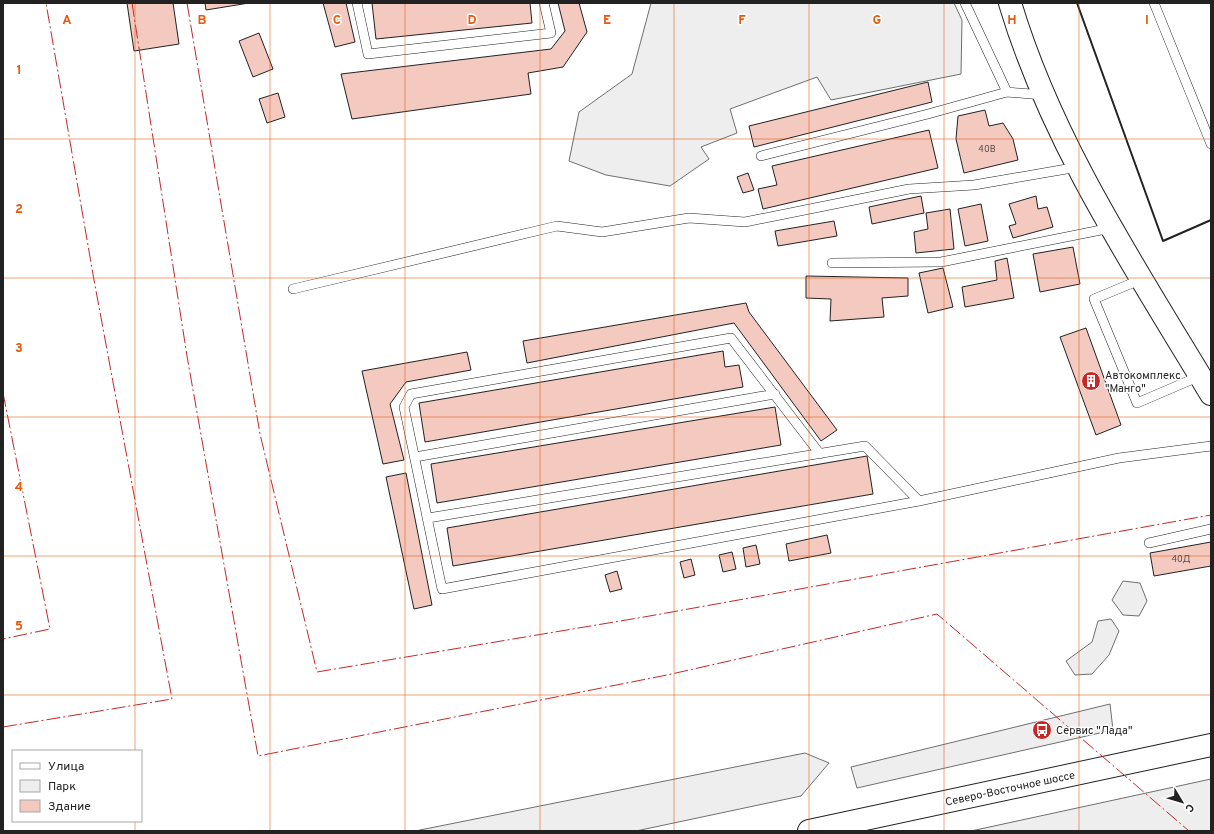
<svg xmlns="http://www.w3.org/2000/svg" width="1214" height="834" font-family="Overpass,sans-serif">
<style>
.green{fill:#eee;stroke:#6f6f6f}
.building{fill:#f3c9c0;stroke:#222}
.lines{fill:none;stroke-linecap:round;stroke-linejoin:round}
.lane-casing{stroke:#222;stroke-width:10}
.secondary-casing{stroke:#222;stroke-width:24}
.primary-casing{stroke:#222;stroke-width:24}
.lane{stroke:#fff;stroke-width:9}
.secondary{stroke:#fff;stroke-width:22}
.primary{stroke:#fff;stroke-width:22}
.wall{stroke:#222;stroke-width:2}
.power{stroke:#c62828;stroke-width:1;stroke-dasharray:14 3 2 3;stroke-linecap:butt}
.grid{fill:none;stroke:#e8590c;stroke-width:1;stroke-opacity:0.55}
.labels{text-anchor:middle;stroke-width:3;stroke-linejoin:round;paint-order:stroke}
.number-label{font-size:9px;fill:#564c4a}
.poi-label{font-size:11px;fill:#222;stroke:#fff;text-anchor:start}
.street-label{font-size:11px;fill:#222;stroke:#fff}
.grid-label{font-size:13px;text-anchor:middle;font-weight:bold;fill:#e8590c;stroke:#fff;stroke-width:3;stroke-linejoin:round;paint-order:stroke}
</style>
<rect width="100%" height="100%" fill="#fff"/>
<path class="green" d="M651 3H954L962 20 961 74 831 100 817 77 730 109 737 133 701 147 709 159 670 186 606 175 569 161 579 112 632 74Z
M1123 581 1140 583 1147 601 1139 616 1123 615 1112 600Z
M1111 619 1119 631 1109 655 1092 674 1075 675 1066 661 1092 642 1098 621Z
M1110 704 1113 730 857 788 851 767Z
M805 753 829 763 801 796 636 831H415Z
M1211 779V831H971Z"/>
<path class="building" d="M127 3H173L179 44 134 51Z
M205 3H249L206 10Z
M323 3H346L355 42 335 47Z
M372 3H530L532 23 376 39Z
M558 3H579L587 32 563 67 528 73 531 94 352 119 341 74 551 49 565 31Z
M259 33 273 69 253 77 239 41Z
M928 82 932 102 754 147 749 126Z
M278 93 285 117 267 123 259 99Z
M985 110 989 126 1003 123 1013 139 1018 160 964 173 956 139 958 116Z
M929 130 938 168 763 209 758 189 777 185 772 166Z
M748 173 754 190 743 193 737 177Z
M921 196 924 213 872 224 869 207Z
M1036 196 1038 209 1047 207 1053 227 1013 238 1009 226 1016 224 1009 204Z
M981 204 988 241 965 246 958 209Z
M950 209 954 249 916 253 914 232 928 229 926 213Z
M834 221 837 236 778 246 775 231Z
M1073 247 1080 284 1040 292 1033 254Z
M1007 258 1014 298 965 307 962 287 997 280 995 261Z
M943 268 953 307 928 313 919 273Z
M806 276 908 278V296L882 298 884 317 830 321 831 299 806 298Z
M746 303 749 312 837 430 821 441 734 323 527 363 523 341Z
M1086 328 1121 425 1096 435 1060 337Z
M723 351 725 367 739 365 743 387 425 442 419 403Z
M467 352 471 370 406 382 390 404 404 460 383 464 362 371Z
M775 407 781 445 437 503 431 464Z
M867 456 873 494 453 566 447 528Z
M406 473 432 605 414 609 386 477Z
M827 535 831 553 789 561 786 544Z
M1211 542V566L1154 576 1150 553Z
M756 545 760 564 746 567 743 548Z
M732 552 736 569 723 572 719 555Z
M691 559 695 575 684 578 680 562Z
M617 571 622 589 610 592 605 575Z"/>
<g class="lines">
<defs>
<path id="lane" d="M357 3 368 54 551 33 544 3
M965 3 1007 92
M1154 3 1211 144
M761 156 928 114 1007 92 1043 95
M832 263 941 262 1111 228
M1142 279 1094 299 1137 403 1200 376
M293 289 557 226 602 232 689 218 745 222 909 189 974 185 1078 167
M820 454 731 338 411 394 404 407 442 589 919 501 1119 458 1211 446
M415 457 775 394
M428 518 865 446 919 501
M1149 543 1211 529"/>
<path id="secondary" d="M1010 3C1052 144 1136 269 1211 394"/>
<path id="primary" d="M809 831 1211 745"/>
</defs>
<use href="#lane" class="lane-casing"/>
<use href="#secondary" class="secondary-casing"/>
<use href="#primary" class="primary-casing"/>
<use href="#lane" class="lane"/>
<use href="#secondary" class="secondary"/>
<use href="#primary" class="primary"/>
<path class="wall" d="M1077 3 1163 241 1211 220"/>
<path class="power" d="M132 3 187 356 258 756 667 675 937 614 1189 831
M187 3 260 434 317 672 644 617 1211 515
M3 393 50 629 3 639
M3 727 172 699 94 280 46 3"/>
</g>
<path class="grid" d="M135 3V751M270 3V831M405 3V831M540 3V831M674 3V831M809 3V831M944 3V831M1079 3V831M3 139H1211M3 278H1211M3 417H1211M3 556H1211M3 695H1211M135 821V831"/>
<defs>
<symbol id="building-disc" viewBox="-11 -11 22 22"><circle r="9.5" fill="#c62828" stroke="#fff"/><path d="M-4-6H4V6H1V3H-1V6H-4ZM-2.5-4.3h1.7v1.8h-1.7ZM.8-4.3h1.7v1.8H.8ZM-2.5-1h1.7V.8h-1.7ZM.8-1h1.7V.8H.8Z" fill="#fff"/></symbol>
<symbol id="bus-disc" viewBox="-11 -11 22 22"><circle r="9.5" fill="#c62828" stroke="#fff"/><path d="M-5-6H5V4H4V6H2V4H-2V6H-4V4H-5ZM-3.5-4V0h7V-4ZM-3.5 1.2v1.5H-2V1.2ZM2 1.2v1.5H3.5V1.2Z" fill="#fff"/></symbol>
</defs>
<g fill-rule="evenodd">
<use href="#building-disc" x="1080" y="370" width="22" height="22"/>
<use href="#bus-disc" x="1031" y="719" width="22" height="22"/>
</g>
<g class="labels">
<g class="number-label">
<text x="987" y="152">40В</text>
<text x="1181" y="562">40Д</text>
</g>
<g class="poi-label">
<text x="1105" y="379">Автокомплекс<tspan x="1105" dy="13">"Манго"</tspan></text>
<text x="1056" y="734">Сервис "Лада"</text>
</g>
<g class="street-label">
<text transform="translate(1010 788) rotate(-12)" y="4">Северо-Восточное шоссе</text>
</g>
</g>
<g class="grid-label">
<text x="67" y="24">A</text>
<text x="202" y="24">B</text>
<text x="337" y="24">C</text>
<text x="472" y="24">D</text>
<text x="607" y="24">E</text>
<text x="742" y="24">F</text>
<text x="877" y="24">G</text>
<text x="1012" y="24">H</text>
<text x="1147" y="24">I</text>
<text x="19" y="74">1</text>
<text x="19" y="213">2</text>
<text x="19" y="352">3</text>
<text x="19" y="491">4</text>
<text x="19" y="630">5</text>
</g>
<rect width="1214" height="834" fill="none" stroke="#222222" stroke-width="8"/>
<rect x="12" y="750" width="130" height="72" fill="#ffffff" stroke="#a7a7a7"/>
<rect x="20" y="763" width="20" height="6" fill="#ffffff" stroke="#a7a7a7"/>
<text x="48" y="770" font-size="12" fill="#222222">Улица</text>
<rect x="20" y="780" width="20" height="12" fill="#eeeeee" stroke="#a7a7a7"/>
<text x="48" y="790" font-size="12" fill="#222222">Парк</text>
<rect x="20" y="800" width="20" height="12" fill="#f3c9c0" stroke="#a7a7a7"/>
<text x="48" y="810" font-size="12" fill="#222222">Здание</text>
<g transform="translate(1182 802) rotate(128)" stroke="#ffffff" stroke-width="3" paint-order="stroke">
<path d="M0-3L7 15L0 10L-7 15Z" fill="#222222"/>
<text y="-6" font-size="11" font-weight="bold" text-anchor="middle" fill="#222222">С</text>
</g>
</svg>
